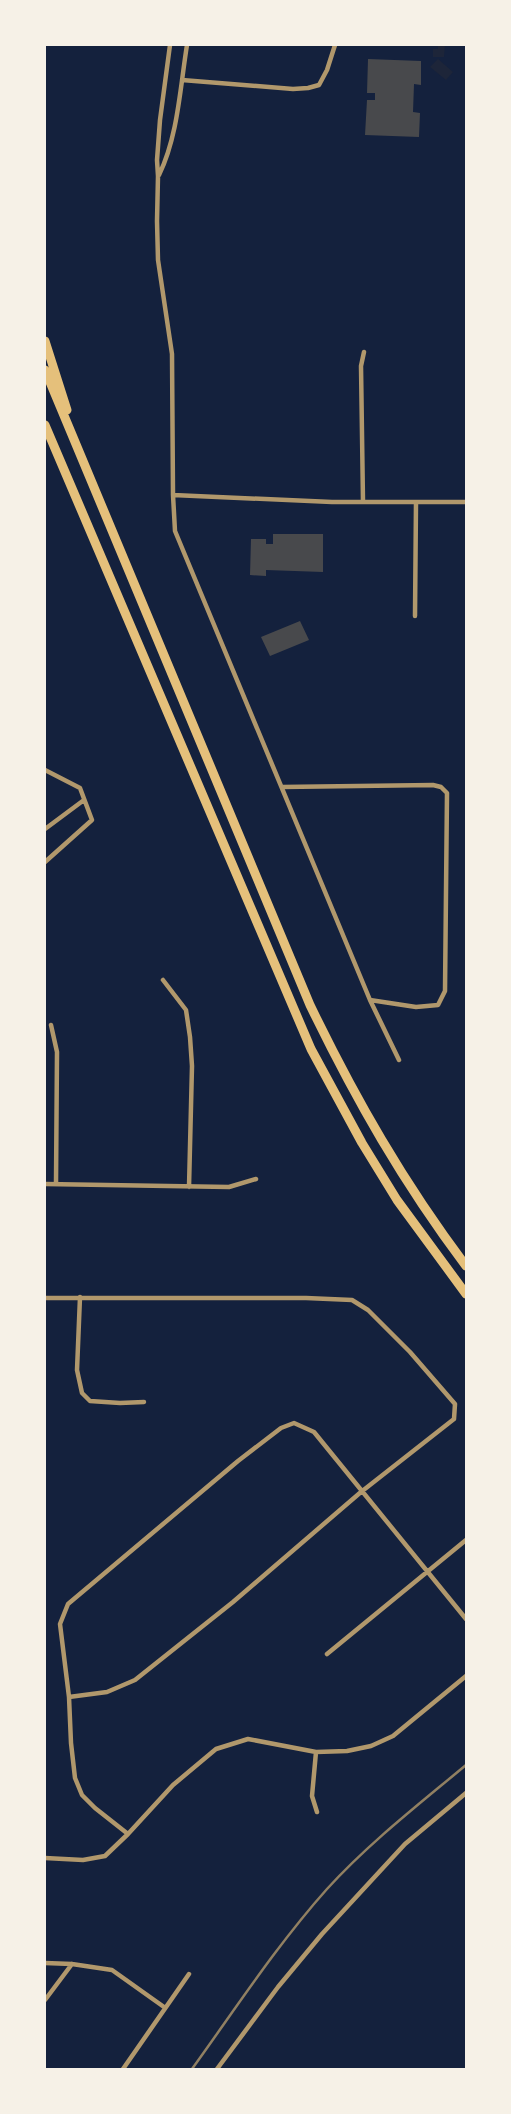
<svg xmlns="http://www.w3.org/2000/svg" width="511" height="2114" font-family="'Varela Round',sans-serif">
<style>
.green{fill:#1d2539}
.building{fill:#48494c}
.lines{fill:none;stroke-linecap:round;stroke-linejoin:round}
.minor{stroke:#b1986c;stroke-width:4.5}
.motorway{stroke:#e5c07b;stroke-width:9}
.rail{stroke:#918062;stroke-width:2.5}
</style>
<rect width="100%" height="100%" fill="#14213d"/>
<path class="green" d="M438 45H445L444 57H433V49H438Z
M438 59 453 72 446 80 430 67Z"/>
<path class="building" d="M368 59 421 61V85L414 84 413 112 420 113 419 137 365 135 367 100H375V93H367Z
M273 534H323V572L266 570V576L250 575 251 539H266V544H273Z
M300 621 309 640 270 656 261 637Z"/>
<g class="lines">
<path class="minor" d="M170 45 160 120 157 160 158 176 157 221 158 260 172 354 173 495 175 531 370 1000 416 1007 438 1005 445 991 447 793 441 787 433 785 282 787
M182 80 293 89 308 88 319 85 327 70 335 45
M159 175C178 136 180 88 187 45
M173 495 332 502H466
M363 502 361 366 364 352
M415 616 416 502
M45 770 80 788 92 820 45 862
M45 829 84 800
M163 980 186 1010 190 1037 192 1066 189 1187
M370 1000 399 1060
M51 1025 57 1052 56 1183
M45 1184 229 1187 256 1179
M80 1297 77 1370 82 1393 90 1401 120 1403 144 1402
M45 1298H306L352 1300 368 1310 410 1352 455 1404 454 1419 361 1492 233 1602 135 1680 107 1692 69 1697
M327 1654 466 1540
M316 1752 312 1796 317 1812
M128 1834 95 1808 82 1795 75 1778 71 1743 69 1697 60 1624 68 1604 238 1461 281 1428 294 1423 314 1432 466 1619
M45 1858 83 1860 105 1856 128 1834 173 1785 216 1749 248 1739 316 1752 347 1751 371 1746 393 1736 466 1676
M45 1963 72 1964 112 1970 164 2007
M45 2000 72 1964
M123 2069 189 1974
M217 2069 278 1987 322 1934 405 1844 466 1793"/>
<path class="motorway" d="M45 341 67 410
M45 370 310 1005C356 1100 403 1182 466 1266
M45 425 311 1049 362 1143 397 1200 466 1294"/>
<path class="rail" d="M192 2069C236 2008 277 1945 327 1889 369 1843 418 1805 466 1765"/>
</g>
<rect width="511" height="2114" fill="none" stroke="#f6f1e7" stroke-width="92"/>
</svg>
